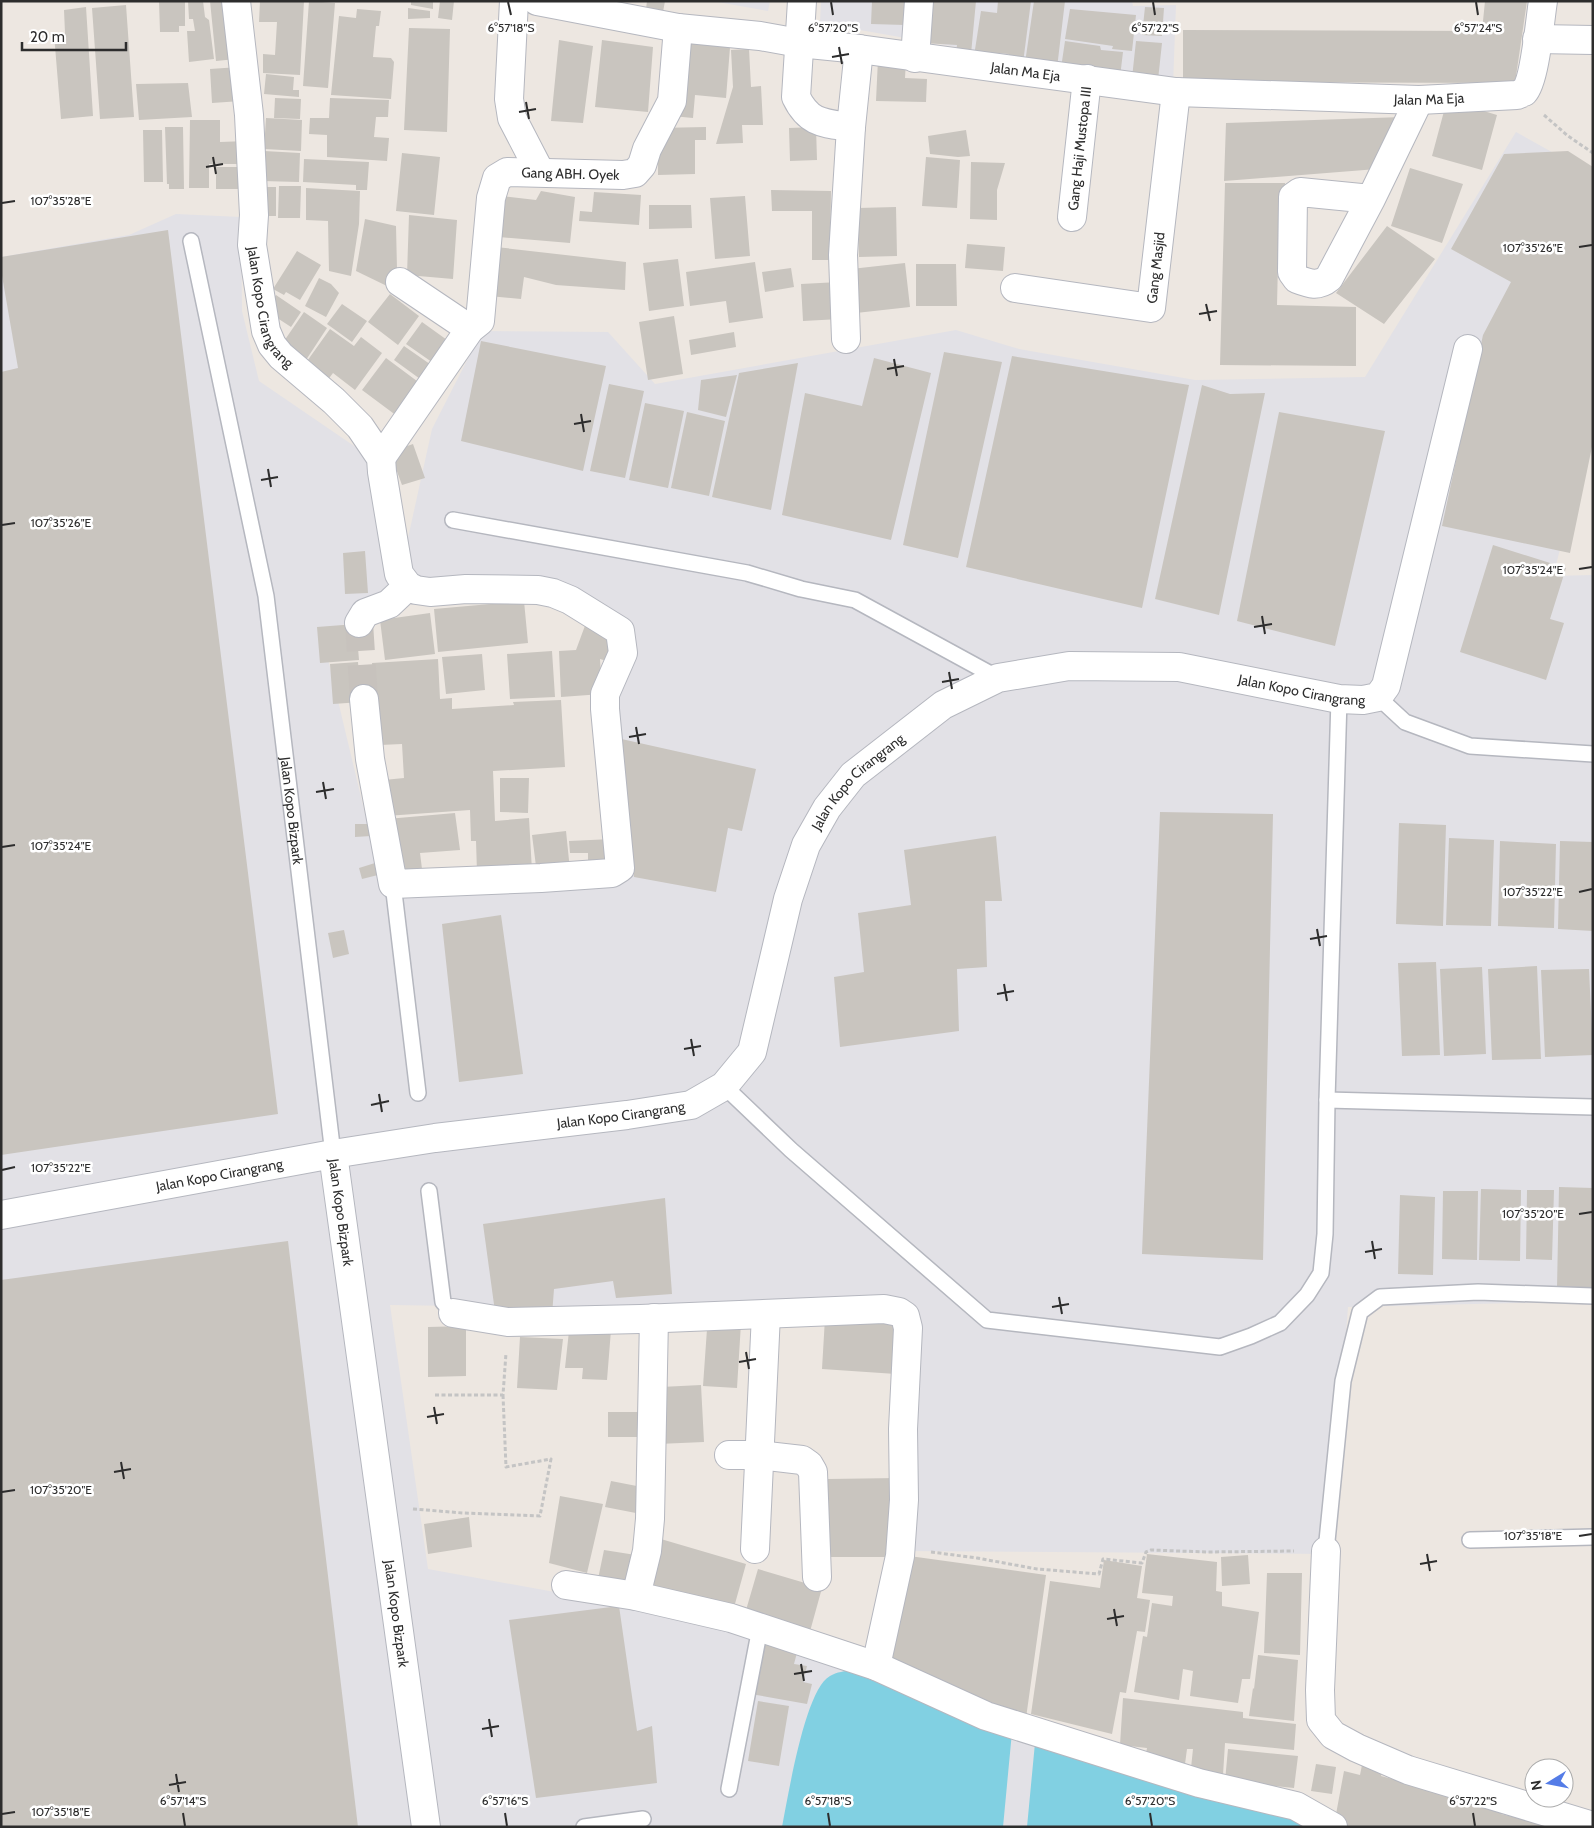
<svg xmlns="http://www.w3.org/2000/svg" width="1594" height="1828" font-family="Cabin,sans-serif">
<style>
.industrial{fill:#e2e1e6}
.water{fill:#81d0e2}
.building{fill:#c9c5bf}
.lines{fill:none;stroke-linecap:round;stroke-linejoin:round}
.street-tunnel{stroke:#c7c2bd;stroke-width:28;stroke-dasharray:28 14;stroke-linecap:butt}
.lane-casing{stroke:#b5b7bf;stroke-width:18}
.street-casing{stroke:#b5b7bf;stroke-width:30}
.path{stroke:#c4c4c4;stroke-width:3;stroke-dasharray:4 2.5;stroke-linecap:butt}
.lane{stroke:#fff;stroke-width:15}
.street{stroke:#fff;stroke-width:28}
.ticks{fill:none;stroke:#2d2d2d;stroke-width:2}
.labels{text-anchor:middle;stroke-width:5;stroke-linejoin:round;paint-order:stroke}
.street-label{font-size:14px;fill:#2d2d2d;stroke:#fff}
.ticks-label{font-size:12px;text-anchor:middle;fill:#2d2d2d;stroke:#fff;stroke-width:5;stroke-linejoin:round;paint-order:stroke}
</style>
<rect width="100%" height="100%" fill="#ede7e1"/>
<path class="industrial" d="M712 1H770L768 11Z
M821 1H1132L1133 6 1176 5 1173 85 820 23Z
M1516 132 1593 175V425L1553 576 1593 575V1301L1348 1307 1329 1554 901 1551 902 1312 390 1305 428 1569 709 1620 1302 1827H1V257L129 235 176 214 241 217 242 311 259 381 379 463 397 589 323 638 382 885 621 865 616 625 555 604 416 589 406 547 432 429 482 331 608 332 655 384 956 330 1019 349 1195 380 1365 377Z"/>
<path class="water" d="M852 1670 1012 1732 1003 1827H782C788 1797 805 1689 830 1676 836 1672 846 1671 852 1670Z
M1035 1743 1240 1798 1310 1827H1027Z"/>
<path class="building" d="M159 1H185V26H179V32H160Z
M188 1H203L205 17 209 20 214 59 189 62 187 31H195L193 19H189Z
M210 1H232L236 59 216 61Z
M260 1H304L300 75 263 73V54L275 55 277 22H259Z
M309 1 335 3 328 88 303 86Z
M433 1V9L411 5V2Z
M440 1H454L452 20 438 18Z
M647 1H665L663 12 646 9Z
M872 1H917L905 25 871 24Z
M926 1H976L971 54 956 53 957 45 923 43Z
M998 1H1031L1023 63 1008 61 1009 54 997 53V59L974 56 981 11 997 13Z
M1034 1H1065L1057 68 1025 63Z
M1485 1H1527L1515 83 1183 82V30L1482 31Z
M126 5 134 117 100 119 92 8Z
M86 7 93 116 61 119 54 34 65 33 64 10Z
M1145 7 1164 8 1162 36 1142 35Z
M408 8 430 11V18L408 19Z
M357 9 381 11 379 26H376L373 57 391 58 394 62 391 99 331 95 339 16 356 18Z
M1070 9 1136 15 1132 51 1112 49 1113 46 1065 39Z
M409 28 450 29 447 132 404 130Z
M679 30 731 35 726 98 695 95 693 118 672 116Z
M559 40 593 46 583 123 551 121Z
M602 40 653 47 648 112 595 107Z
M1065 41 1100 46 1101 50 1123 52 1120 77 1061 68Z
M1136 41 1162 43 1158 80 1132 78Z
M749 49 751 87 761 86 763 125H742L743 143 716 144 733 87 731 50Z
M878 59 906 60 905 78 927 79 926 102 876 101Z
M239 67 241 101 212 103 210 69Z
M266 74 294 77 293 90H299V97L264 94Z
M188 83 192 117 139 120 136 84Z
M275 98 301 99 300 119 274 118Z
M330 98 389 100 388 117H376L374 137 389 138 387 161 327 157V135L309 134 310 118H329Z
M1447 100 1497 115 1482 170 1432 156Z
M1403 117 1377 169 1224 181 1226 123Z
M266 118 302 120 301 151 264 149Z
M190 120H220V142L247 141V164H209V188H189Z
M165 127H183L184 189H169V184H167Z
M706 127V140H695V174L658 175V128Z
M816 127 817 160 790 161 789 128Z
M143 130H162L163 182H144Z
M966 130 970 156 958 157 930 154 928 136Z
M264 151 300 153 299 182 262 181Z
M1568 151 1593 167V442L1570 553 1442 526 1483 335 1511 282 1451 249 1504 154Z
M402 153 440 157 434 215 396 211Z
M926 157 960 160 957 208 922 206Z
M304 159 369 162 367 190H356V185L303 182Z
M971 162 1005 163 997 190V220L970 219Z
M216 167H247V189H216Z
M1410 168 1463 184 1442 243 1391 226Z
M1225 183H1285V263H1278L1277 305 1356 307V366L1220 365Z
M279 186H301L300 218H278Z
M260 187H276V216H259Z
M306 188 360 191 359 224 351 276 329 271 328 221 306 220Z
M771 190 831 191 830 260H812V211H772Z
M541 191 575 197 570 243 499 237 502 196 536 200Z
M594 192 641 195 639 225 579 221 580 211 592 212Z
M745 196 750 256 715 259 710 198Z
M649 205H691L692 228 649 229Z
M896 207 897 256 859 257 858 208Z
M409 215 457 220 453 279 407 275Z
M365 219 396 226 397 269 389 287 356 271Z
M1387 226 1435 259 1384 324 1336 293Z
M168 230 278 1114 1 1155V372L18 368 1 270V257Z
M967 244 1005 247 1003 271 965 268Z
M496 247 626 262 625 290 556 285 524 277 521 299 489 296Z
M297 251 321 265 300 300 286 292 284 295 273 289Z
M678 259 684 306 649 311 643 263Z
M755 262 763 318 729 323 726 301 690 306 686 272Z
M905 263 910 307 856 313 851 269Z
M916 264H956L957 306H916Z
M791 268 794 287 765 292 762 272Z
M319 278 331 284 339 293 326 317 305 306Z
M839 282 840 319 803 321 801 284Z
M390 294 419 316 398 345 368 322Z
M276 295 301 312 291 327 265 310Z
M342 304 367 321 352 342 327 324Z
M304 312 327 328 306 360 282 344Z
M674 316 683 374 648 380 639 322Z
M422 322 454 345 439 367 406 344Z
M330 329 354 346 361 337 382 353 355 390 333 373 327 381 305 364Z
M734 332 736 347 691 355 689 340Z
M481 341 606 366 583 471 461 441Z
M404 346 437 369 427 384 394 360Z
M944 352 1002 362 958 558 903 545Z
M1012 356 1189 385 1142 608 966 567Z
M386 358 425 387 401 419 362 390Z
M874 358 931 373 891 540 782 515 805 393 862 406Z
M798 363 771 510 712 497 739 373Z
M737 375 726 417 698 410 701 380Z
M609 384 644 391 625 478 590 471Z
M1202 385 1230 394 1265 393 1219 615 1155 599Z
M645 403 684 411 668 488 629 480Z
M687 412 725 421 709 496 671 488Z
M1279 412 1385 431 1335 646 1237 621Z
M413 444 425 478 402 485 390 452Z
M1493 545 1566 568 1550 619 1564 623 1546 680 1460 652Z
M365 551 368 593 345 594 343 553Z
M524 601 528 643 438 652 434 609Z
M430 613 435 654 385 660 380 620Z
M586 623 618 634 607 661 600 659 602 694 561 697 559 651 576 650Z
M356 624 359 660 320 663 317 627Z
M552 651 555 697 510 699 507 654Z
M482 654 485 690 446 694 442 657Z
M438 659 440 699 452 698V709L514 705 513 702 561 700 565 767 493 771 495 821 529 818 532 871 477 872 476 841H471L470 810 386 816 384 780 404 778 402 744 380 745 372 663Z
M358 662 361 702 333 704 330 664Z
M617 738 756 769 742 831 728 828 716 892 634 877Z
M500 778H529L528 813 500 812Z
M1160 812 1273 814 1263 1260 1142 1254Z
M455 813 460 850 420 853 423 877 395 881 387 819Z
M1399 823 1446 825 1443 926 1396 924Z
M355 824H371V836L355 837Z
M566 831 570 870 537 874 532 835Z
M996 836 1002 901H985L987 967 957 969 959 1031 840 1047 834 977 864 972 858 913 911 905 904 850Z
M1449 838 1494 840 1491 926 1446 925Z
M612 839 614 866 588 868V853H570L569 841Z
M1500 841 1556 844 1554 928 1498 926Z
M1560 841 1593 842V931L1558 929Z
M375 863 378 875 362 879 359 868Z
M501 915 523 1074 459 1082 442 924Z
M344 930 349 954 333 958 328 933Z
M1436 962 1440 1055 1402 1056 1398 963Z
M1537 966 1541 1059 1492 1060 1488 969Z
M1482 967 1486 1054 1444 1056 1440 969Z
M1589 969 1593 1055 1545 1057 1541 970Z
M1559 1187 1593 1188V1289L1557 1288Z
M1481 1189 1521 1190 1520 1261 1479 1260Z
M1527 1190H1554L1552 1260 1526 1259Z
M1443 1191H1478L1477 1260 1442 1259Z
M1400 1195 1435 1197 1433 1275 1398 1274Z
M665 1198 672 1294 616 1298 613 1281 554 1289 552 1315 496 1319 483 1224Z
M288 1241 358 1827H1V1280Z
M825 1318 901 1322 896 1374 822 1369Z
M741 1323 737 1388 703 1386 707 1329Z
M466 1326V1376L428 1377V1327Z
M611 1330 607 1380 582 1379 583 1368H565L569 1331Z
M520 1337 563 1339 557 1390 517 1388Z
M701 1385 704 1442 658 1444 661 1387Z
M608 1412H648V1437H608Z
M898 1478V1557H828V1479Z
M611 1481 647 1488 641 1514 605 1507Z
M560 1496 603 1504 587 1573 549 1563Z
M469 1517 472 1547 428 1554 424 1524Z
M654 1537 746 1564 733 1611 641 1583Z
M604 1550 642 1556 636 1586 598 1579Z
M1147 1554 1217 1562 1216 1591 1222 1592V1606L1259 1612 1250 1679H1242L1238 1703 1190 1696 1193 1671 1183 1669 1179 1700 1134 1692 1143 1636 1147 1637 1152 1603 1172 1606 1173 1596 1142 1593Z
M902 1555 1046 1575 1026 1718 882 1666Z
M1248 1555 1250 1584 1222 1586 1221 1557Z
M1104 1560 1142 1566 1137 1598 1150 1600 1145 1632 1137 1631 1126 1693 1120 1692 1112 1734 1031 1714 1050 1581 1100 1588Z
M758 1569 822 1588 809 1635 744 1617Z
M1267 1573H1302L1300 1655 1264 1653Z
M619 1606 637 1731 652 1726 657 1783 536 1798 509 1620Z
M763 1638 799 1645 794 1664 807 1666 803 1682 812 1684 807 1704 751 1694Z
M1258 1655 1298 1660 1294 1721 1249 1716 1253 1688 1254 1689Z
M1123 1698 1243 1712V1718L1296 1724 1294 1750 1225 1743 1223 1775 1191 1768 1193 1749H1187L1185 1764 1145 1759 1147 1748 1120 1745Z
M758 1701 789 1706 779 1766 748 1761Z
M1228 1749 1298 1756 1294 1788 1225 1781Z
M1316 1764 1336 1767 1332 1794 1311 1791Z
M1362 1765 1383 1768 1381 1776 1502 1808 1501 1814 1529 1821 1530 1818 1559 1827H1337L1334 1825 1344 1771 1360 1775Z"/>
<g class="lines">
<path class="street-tunnel" d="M359 623 364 699"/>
<defs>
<g id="lane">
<path id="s1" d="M191 241 266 596 333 1154"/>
<path d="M453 520 747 573 801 589 855 600 998 678"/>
<path d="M1378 697 1405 722 1470 746 1593 754"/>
<path d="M393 884 418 1093"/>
<path d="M724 1086 791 1150 987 1320 1220 1347 1251 1336 1280 1323 1307 1295 1321 1273 1325 1234 1327 1100 1339 699"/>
<path d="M1327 1100 1593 1107"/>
<path d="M429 1191 443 1302 453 1313"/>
<path d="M1470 1540 1593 1537"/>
<path d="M1326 1551 1343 1381 1360 1312 1380 1297 1478 1292 1593 1296"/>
<path d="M729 1789 760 1628"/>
<path d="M584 1827 643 1819"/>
</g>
<g id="street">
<path id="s2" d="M236 1 249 115 254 215 252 245 266 331 272 345 281 356 334 401 360 427 381 458 382 472 399 574 408 586 416 590 430 592 466 589 538 590 553 593 570 600 620 631 623 653 605 694V709L620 868 612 873 541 878 393 884 370 759 364 699"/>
<path d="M514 1 509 99 512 118 540 172"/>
<path id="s3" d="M537 1 678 28 760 36 799 43 859 49 1176 92 1419 100 1517 95C1518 95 1523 92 1524 92 1535 81 1540 19 1543 1"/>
<path d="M802 1 796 97C809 124 824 123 851 127"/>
<path d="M1537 39 1593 40"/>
<path d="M915 58 919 1"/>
<path d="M1371 199 1300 192 1293 197 1292 272 1297 279C1310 284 1318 287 1329 278L1371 199 1419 100"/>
<path id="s4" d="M1072 217 1087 79"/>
<path d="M400 282 470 329"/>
<path id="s5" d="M1015 288 1151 308 1176 92"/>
<path d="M846 339 843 255 851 127 859 49"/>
<path id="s6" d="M381 458 470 329 480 321 491 198 497 178 507 172 623 175 635 173 642 165 647 149 672 101 678 28"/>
<path d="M359 623 365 613 389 604 408 586"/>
<path id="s7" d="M333 1154 426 1827"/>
<path id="s8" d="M1 1215 333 1154 435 1138 627 1115 691 1105 724 1086 752 1052 788 899 806 845 827 808 853 775 943 705 998 678 1069 666 1179 667 1339 699 1363 700 1378 697 1386 686 1468 349"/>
<path d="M453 1313 508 1322 640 1319 884 1309 899 1312 905 1316 908 1328 903 1429 904 1500 900 1556 876 1666"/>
<path d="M729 1455H759L802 1460 809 1465 813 1472 817 1577"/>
<path d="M755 1549 766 1314"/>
<path d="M1326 1551 1320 1690 1321 1720 1333 1735 1357 1748 1408 1770 1593 1826"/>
<path d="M566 1585 636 1596 731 1618 876 1666 986 1716 1199 1783 1296 1806 1333 1827"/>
<path d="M636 1596 647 1551 650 1519 654 1318"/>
</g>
</defs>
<use href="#lane" class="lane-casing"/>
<use href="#street" class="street-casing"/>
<path class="path" d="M1544 115 1568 136 1593 153
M435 1395H503L506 1353
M413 1509 463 1513 540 1516 551 1459 506 1467 503 1395
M931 1552 977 1558 1037 1569 1099 1574 1103 1559 1142 1563 1146 1552 1151 1550 1207 1552 1294 1551"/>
<use href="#lane" class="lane"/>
<use href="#street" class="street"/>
</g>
<path class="ticks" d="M508 2 511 15M831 2 833 15M1153 2 1155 15M1476 2 1478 15M839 47 842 64M832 57 849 54M526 102 529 119M519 112 536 109M213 157 216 174M206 167 223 164M2 203 15 201M1579 247 1592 245M1206 304 1210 321M1199 314 1217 311M894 359 897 376M887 369 904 366M581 414 584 432M574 424 591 421M268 469 271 487M261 480 278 477M2 525 15 523M1579 569 1592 567M1262 616 1265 634M1254 627 1272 624M949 672 952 689M942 682 959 679M636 727 639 744M629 737 646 734M323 782 326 799M316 792 334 789M2 847 15 845M1579 892 1592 889M1317 929 1320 946M1310 939 1327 936M1004 984 1007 1001M997 994 1014 991M691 1039 694 1056M684 1049 701 1046M379 1094 382 1112M371 1105 389 1101M2 1170 15 1167M1579 1214 1592 1212M1372 1241 1375 1259M1365 1252 1382 1249M1059 1297 1062 1314M1052 1307 1069 1304M746 1352 749 1369M739 1362 756 1359M434 1407 437 1424M427 1417 444 1414M121 1462 124 1479M114 1472 131 1469M2 1492 15 1490M1579 1536 1592 1534M1427 1554 1430 1571M1420 1564 1437 1561M1114 1609 1117 1626M1107 1619 1124 1616M801 1664 804 1681M794 1674 812 1671M489 1719 492 1737M482 1729 499 1726M176 1774 179 1792M169 1785 186 1782M183 1813 185 1826M505 1813 507 1826M828 1813 830 1826M1150 1813 1152 1826M1473 1813 1475 1826M2 1814 15 1812"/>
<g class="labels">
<g class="street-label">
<text dy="5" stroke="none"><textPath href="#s3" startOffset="494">Jalan Ma Eja</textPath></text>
<text dy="5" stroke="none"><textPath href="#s3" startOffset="899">Jalan Ma Eja</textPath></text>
<text dy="5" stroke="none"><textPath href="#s4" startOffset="69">Gang Haji Mustopa III</textPath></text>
<text dy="5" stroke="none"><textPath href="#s6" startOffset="389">Gang ABH. Oyek</textPath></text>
<text dy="5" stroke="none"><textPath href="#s5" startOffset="178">Gang Masjid</textPath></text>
<text dy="5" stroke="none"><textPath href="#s2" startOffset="311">Jalan Kopo Cirangrang</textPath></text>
<text dy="5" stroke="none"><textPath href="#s8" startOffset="1562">Jalan Kopo Cirangrang</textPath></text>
<text dy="5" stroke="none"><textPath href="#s8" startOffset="1078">Jalan Kopo Cirangrang</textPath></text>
<text dy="5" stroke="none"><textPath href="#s1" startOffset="579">Jalan Kopo Bizpark</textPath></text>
<text dy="5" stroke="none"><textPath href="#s8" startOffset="628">Jalan Kopo Cirangrang</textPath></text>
<text dy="5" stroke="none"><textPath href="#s8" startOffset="222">Jalan Kopo Cirangrang</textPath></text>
<text dy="5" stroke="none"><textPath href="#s7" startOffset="59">Jalan Kopo Bizpark</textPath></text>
<text dy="5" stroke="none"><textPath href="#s7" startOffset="464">Jalan Kopo Bizpark</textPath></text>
</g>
</g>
<g class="ticks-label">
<text x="1478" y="32">6°57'24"S</text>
<text x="511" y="32">6°57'18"S</text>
<text x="833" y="32">6°57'20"S</text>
<text x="1155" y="32">6°57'22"S</text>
<text x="61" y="205">107°35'28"E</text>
<text x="1533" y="252">107°35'26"E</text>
<text x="61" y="527">107°35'26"E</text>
<text x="1533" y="574">107°35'24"E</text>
<text x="61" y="850">107°35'24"E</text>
<text x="1533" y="896">107°35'22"E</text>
<text x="61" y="1172">107°35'22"E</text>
<text x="1533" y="1218">107°35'20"E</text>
<text x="61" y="1494">107°35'20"E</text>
<text x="1533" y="1540">107°35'18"E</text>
<text x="183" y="1805">6°57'14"S</text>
<text x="505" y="1805">6°57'16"S</text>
<text x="828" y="1805">6°57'18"S</text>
<text x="1150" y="1805">6°57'20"S</text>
<text x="1473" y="1805">6°57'22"S</text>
<text x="61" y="1816">107°35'18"E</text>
</g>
<rect width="1594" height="1828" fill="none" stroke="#2d2d2d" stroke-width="5"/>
<g transform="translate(1549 1783) rotate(260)"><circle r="24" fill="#ffffff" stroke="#ababab"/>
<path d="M0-4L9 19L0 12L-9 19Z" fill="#547ce7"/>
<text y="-8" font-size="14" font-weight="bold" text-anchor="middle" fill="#2d2d2d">N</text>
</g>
<path d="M22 42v8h104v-8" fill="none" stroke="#2d2d2d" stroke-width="2.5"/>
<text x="30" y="42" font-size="15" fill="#2d2d2d" stroke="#ffffff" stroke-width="4" paint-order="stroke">20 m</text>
</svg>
